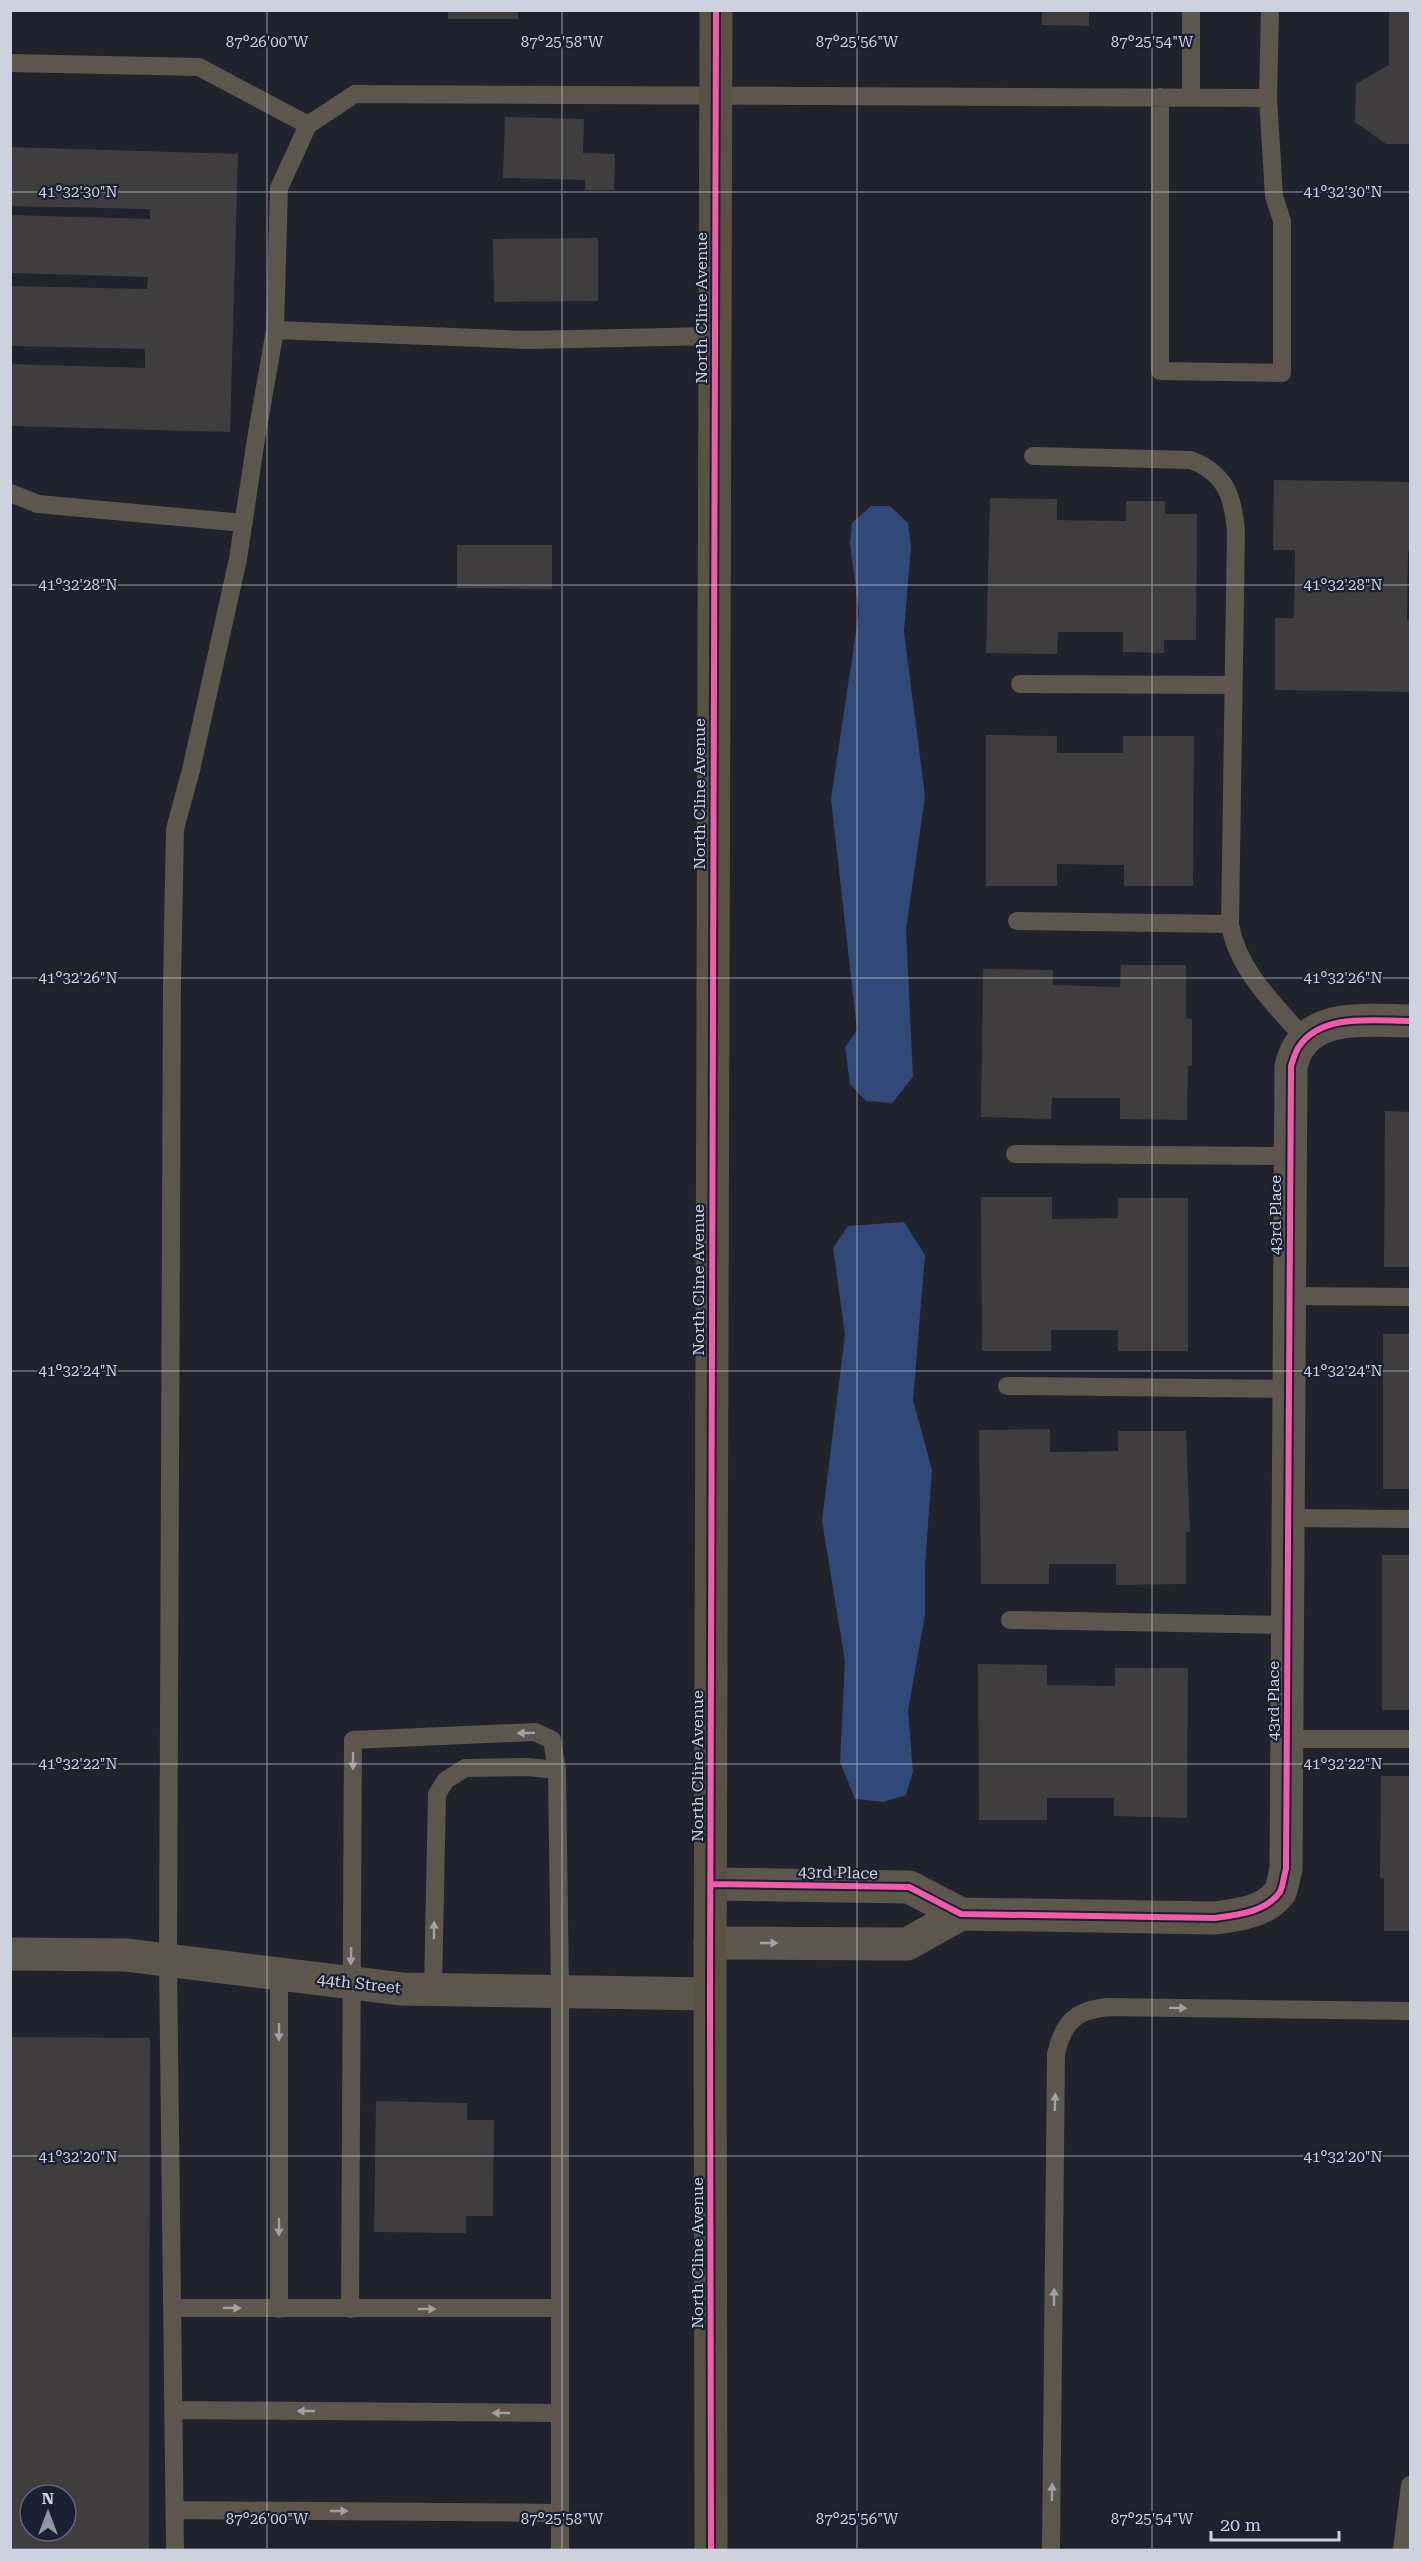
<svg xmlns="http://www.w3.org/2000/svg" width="1421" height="2561" font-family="'Roboto Serif',serif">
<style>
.water{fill:#304978}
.building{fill:#3f3d3e;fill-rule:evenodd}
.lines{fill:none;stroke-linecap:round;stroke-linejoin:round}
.lane{stroke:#5c564d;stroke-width:18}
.street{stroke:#5c564d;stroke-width:33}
.secondary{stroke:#595141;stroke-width:33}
.cycleway-casing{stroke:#1a1f32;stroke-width:10}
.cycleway{stroke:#f35aa7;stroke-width:6}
.oneway{fill:#a0a0a5}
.ticks{fill:none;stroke:#ced2df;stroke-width:1.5;stroke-opacity:0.45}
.labels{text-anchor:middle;stroke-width:4.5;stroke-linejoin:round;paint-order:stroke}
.street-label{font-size:16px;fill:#ced2df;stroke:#1a1f32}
.ticks-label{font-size:15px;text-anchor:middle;fill:#ced2df;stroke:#1a1f32;stroke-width:4.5;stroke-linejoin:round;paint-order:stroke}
</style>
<rect width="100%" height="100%" fill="#20222c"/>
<path class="water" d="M871 506H890L908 523 911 546 904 632 925 796 906 929 913 1077 892 1103 866 1101 850 1084 845 1047 857 1030 831 799 859 612 850 544 852 523Z
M904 1222 925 1255 913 1400 932 1470 925 1566V1615L908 1711 913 1772 906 1795 883 1802 855 1799 840 1762 845 1661 822 1521 845 1334 833 1248 848 1226Z"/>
<path class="building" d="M448 10H518V19H448Z
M1042 10H1089V26L1042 25Z
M1389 10H1410V144H1386L1355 122 1356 84 1389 65Z
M505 117 584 119 583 153 615 154 614 190H585V180L503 178Z
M10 147 238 154 230 432 10 426V364L145 368V349L10 346V286L147 289 148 277 10 273V215L150 219V209L10 206Z
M598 238V301L494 302 493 239Z
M1274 480 1410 482V551H1408L1407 620H1410V692L1275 690V618H1294L1295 550H1273Z
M990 498 1057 499V520L1126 521V501H1165V514H1197L1196 640H1164V653L1123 652V632H1058L1057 654 986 653Z
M457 545H552V589L457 588Z
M986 735 1057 736V753H1123V736H1194L1193 886H1124V865L1057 864V886H986Z
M1121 965H1186V1018L1192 1019V1066H1188L1187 1120 1120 1119V1098H1052L1051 1119 981 1117 983 969 1053 970V985L1120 987Z
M1385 1111 1410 1112V1267H1384Z
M981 1197H1052V1219L1118 1218V1198H1188V1351H1118V1330H1051V1351H982Z
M1383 1334H1410V1489H1383Z
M1050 1429V1452L1118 1451V1431H1186L1190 1532H1186V1584L1116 1585V1564H1049V1584H981L979 1430Z
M1382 1555H1410V1710H1382Z
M978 1664 1047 1665V1685L1115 1686V1668H1188L1187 1818 1114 1816V1798H1047V1820H979Z
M1381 1776H1410V1931H1384V1878H1380Z
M10 2037 150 2038 149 2550H10ZM30 2495H66V2531H30Z
M376 2101 467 2103V2120H494L493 2216H466V2233L374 2232Z"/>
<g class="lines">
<path class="lane" d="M10 63 199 67 308 125
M1160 97V371L1282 373V221L1274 196 1268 98 1270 10
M1191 97V10
M714 336 526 340 275 330 279 188 308 125 355 94 1268 98
M1033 456 1191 460C1226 474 1233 496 1236 531L1230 924C1237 970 1276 1006 1306 1040
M10 493 38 504 244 523
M1020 684 1233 685
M1017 921 1230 924
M1015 1154 1289 1156
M1289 1296 1410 1297
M1007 1386 1288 1389
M1288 1518 1410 1519
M1010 1620 1287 1625
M1287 1739H1410
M279 1974V2309
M433 1989 437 1794 446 1780 465 1768 527 1767 557 1770
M173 2308H560
M350 2309 353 1740 535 1732 552 1740 557 1770 560 1992V2550
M174 2410 560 2413
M175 2510 560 2513
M175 2550 168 1960 172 982 175 829 191 770 238 559 256 439 275 330
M1051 2550 1056 2054C1063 2023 1075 2010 1108 2007L1410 2011
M1402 2550 1410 2485"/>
<path class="street" d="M711 1884 909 1887 961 1914 1215 1918C1237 1915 1266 1912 1280 1892 1283 1886 1284 1875 1286 1869L1291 1066C1293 1060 1295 1053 1298 1048 1320 1012 1375 1021 1410 1021
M710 1943 907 1944 961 1914
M10 1954 126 1955 402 1989 710 1994"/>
<path class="secondary" d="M711 2550 710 1994 716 10"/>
<defs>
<path id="cycleway" d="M711 1884 909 1887 961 1914 1215 1918C1237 1915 1266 1912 1280 1892 1283 1886 1284 1875 1286 1869L1291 1066C1293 1060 1295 1053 1298 1048 1320 1012 1375 1021 1410 1021
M711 2550 710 1994 716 10"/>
</defs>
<use href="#cycleway" class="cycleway-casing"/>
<use href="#cycleway" class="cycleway"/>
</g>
<defs><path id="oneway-solid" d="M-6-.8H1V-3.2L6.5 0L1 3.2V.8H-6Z" transform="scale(1.5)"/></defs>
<g class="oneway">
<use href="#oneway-solid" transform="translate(526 1733) rotate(179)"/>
<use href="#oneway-solid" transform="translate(353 1761) rotate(91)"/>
<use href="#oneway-solid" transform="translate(434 1930) rotate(-89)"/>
<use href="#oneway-solid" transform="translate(769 1943)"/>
<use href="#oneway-solid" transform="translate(351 1956) rotate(91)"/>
<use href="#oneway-solid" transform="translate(1178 2008) rotate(1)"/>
<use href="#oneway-solid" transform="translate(279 2032) rotate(90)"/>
<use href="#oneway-solid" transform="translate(1055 2102) rotate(-89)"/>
<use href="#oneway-solid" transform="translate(279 2227) rotate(90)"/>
<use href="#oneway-solid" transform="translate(1054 2297) rotate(-89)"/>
<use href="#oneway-solid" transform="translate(232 2308) rotate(1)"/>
<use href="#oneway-solid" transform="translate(427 2309)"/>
<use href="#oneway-solid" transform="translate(306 2411) rotate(-180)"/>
<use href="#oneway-solid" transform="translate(501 2413) rotate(-180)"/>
<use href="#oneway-solid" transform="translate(1052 2492) rotate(-89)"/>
<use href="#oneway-solid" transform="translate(339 2511)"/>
</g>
<path class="ticks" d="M267 10V2550M562 10V2550M857 10V2550M1152 10V2550M10 192H1410M10 585H1410M10 978H1410M10 1371H1410M10 1764H1410M10 2156H1410M10 2549H1410"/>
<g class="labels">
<g class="street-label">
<text transform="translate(701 308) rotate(-90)" y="6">North Cline Avenue</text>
<text transform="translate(699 794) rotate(-90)" y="6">North Cline Avenue</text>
<text transform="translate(1275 1215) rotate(-90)" y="6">43rd Place</text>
<text transform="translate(698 1280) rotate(-90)" y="6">North Cline Avenue</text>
<text transform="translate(1273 1701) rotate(-90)" y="6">43rd Place</text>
<text transform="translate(697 1766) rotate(-90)" y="6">North Cline Avenue</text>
<text transform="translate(838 1872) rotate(1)" y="6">43rd Place</text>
<text transform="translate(359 1983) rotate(6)" y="6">44th Street</text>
<text transform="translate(697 2253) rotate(-90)" y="6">North Cline Avenue</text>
</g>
</g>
<g class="ticks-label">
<text x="267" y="47">87°26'00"W</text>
<text x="562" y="47">87°25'58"W</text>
<text x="857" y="47">87°25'56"W</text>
<text x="1152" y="47">87°25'54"W</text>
<text x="78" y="197">41°32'30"N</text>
<text x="1343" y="197">41°32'30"N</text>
<text x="78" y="590">41°32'28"N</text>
<text x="1343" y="590">41°32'28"N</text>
<text x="78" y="983">41°32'26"N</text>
<text x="1343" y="983">41°32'26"N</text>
<text x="78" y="1376">41°32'24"N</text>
<text x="1343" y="1376">41°32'24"N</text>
<text x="78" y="1769">41°32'22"N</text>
<text x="1343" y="1769">41°32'22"N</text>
<text x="78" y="2162">41°32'20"N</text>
<text x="1343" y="2162">41°32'20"N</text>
<text x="267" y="2524">87°26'00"W</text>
<text x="562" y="2524">87°25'58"W</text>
<text x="857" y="2524">87°25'56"W</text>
<text x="1152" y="2524">87°25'54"W</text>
</g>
<rect width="1421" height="2561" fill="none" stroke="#ced2df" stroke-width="24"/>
<g transform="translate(48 2513)"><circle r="28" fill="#1a1f32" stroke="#626777" stroke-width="1.5"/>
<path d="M0-4.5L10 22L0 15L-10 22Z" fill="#9194a0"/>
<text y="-9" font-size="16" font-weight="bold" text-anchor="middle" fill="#ced2df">N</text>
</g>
<path d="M1211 2531v9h128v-9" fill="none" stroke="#ced2df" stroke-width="3"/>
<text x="1220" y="2531" font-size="18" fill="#ced2df" stroke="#1a1f32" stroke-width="4.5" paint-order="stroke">20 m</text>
</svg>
